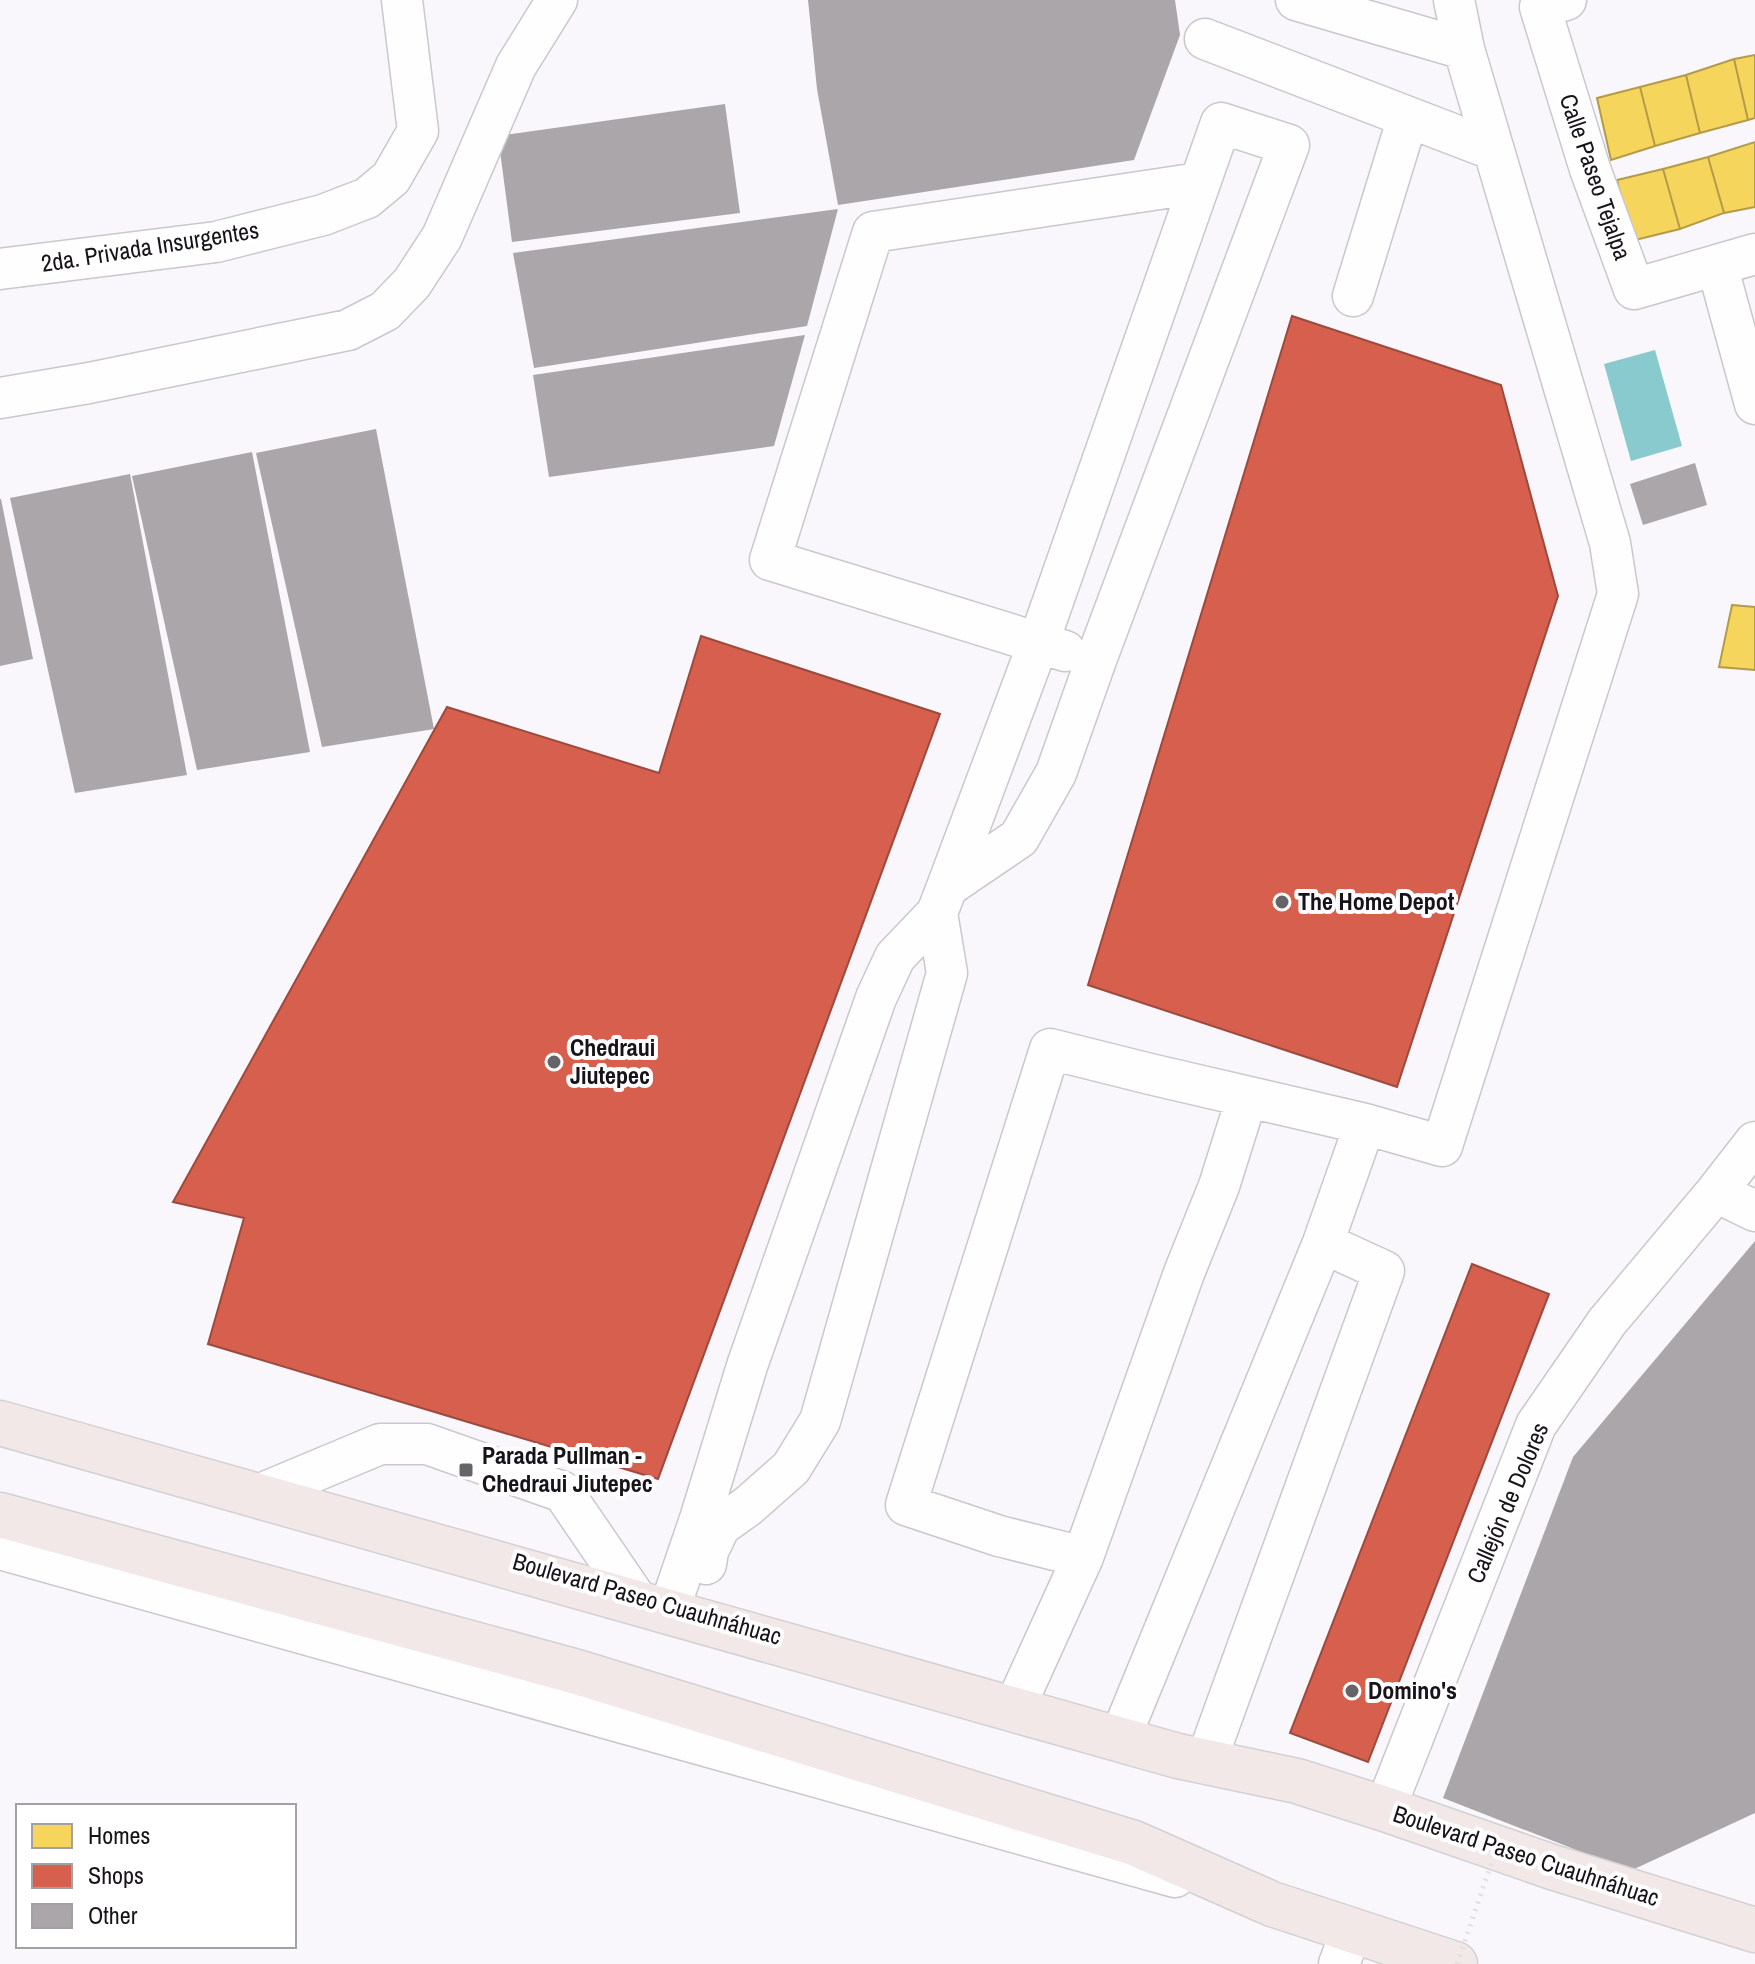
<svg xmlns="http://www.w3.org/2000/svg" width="1755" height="1964" font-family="'Archivo Narrow',sans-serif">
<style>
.water{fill:#89cace}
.homes{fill:#f6d55c;stroke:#b39b48;stroke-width:2}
.shops{fill:#d6604d;stroke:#9d493e;stroke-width:2}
.building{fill:#aba6aa}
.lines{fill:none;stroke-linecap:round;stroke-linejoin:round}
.minor-casing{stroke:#cac7cd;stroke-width:43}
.major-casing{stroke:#d3d1d4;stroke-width:47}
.minor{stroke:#fefefe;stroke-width:40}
.major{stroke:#f2e8e7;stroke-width:44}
.path-bridge{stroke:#e0e0e1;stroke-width:5;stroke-dasharray:2 6;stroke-linecap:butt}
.poi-dot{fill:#666369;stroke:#fff;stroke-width:3}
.labels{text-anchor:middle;stroke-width:8;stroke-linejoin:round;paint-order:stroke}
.street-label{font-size:24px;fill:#17131a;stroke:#fff}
.poi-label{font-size:24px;font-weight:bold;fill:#17131a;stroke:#fff;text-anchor:start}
</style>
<rect width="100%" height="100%" fill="#f9f7fb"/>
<path class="water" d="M1655 350 1682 446 1631 461 1604 364Z"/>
<path class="homes" d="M1755 55V118L1748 120 1734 59Z
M1734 59 1748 120 1700 133 1686 75Z
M1686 75 1700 133 1655 146 1640 87Z
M1640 87 1655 146 1611 160 1597 98Z
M1755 142V207L1724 213 1708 157Z
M1708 157 1724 213 1680 229 1663 169Z
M1663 169 1680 229 1631 241 1617 180Z
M1732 605 1755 607V670L1719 667Z"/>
<path class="shops" d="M1292 316 1501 385 1558 596 1397 1087 1088 985Z
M701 636 940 714 658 1479 208 1344 244 1218 173 1202 447 707 659 773Z
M1472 1264 1549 1294 1368 1762 1290 1733Z"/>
<path class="building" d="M808 0H1175L1180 35 1134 160 838 205 817 89Z
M725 104 740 213 512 242 498 136Z
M838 209 807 326 534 368 513 253Z
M805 335 774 446 549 477 533 375Z
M376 429 434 729 322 747 256 453Z
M252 452 310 752 197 770 132 476Z
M1695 463 1707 505 1643 525 1630 484Z
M130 474 187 775 75 793 10 498Z
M0 499H1L33 659 0 666Z
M1755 1241V1813L1630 1871 1443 1798 1573 1457Z"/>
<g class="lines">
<defs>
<path id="minor" d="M1296 0 1464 49
M1566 0 1540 7 1590 169 1634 289 1755 254
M1205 39 1494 150
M1717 265 1755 404
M0 269 216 242 323 215 367 198 391 178 418 131 402 0
M1353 296 1408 117
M0 398 89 383 348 330 385 311 412 283 442 237 516 66 557 0
M1065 651 770 560 873 232 1199 183
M1716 1192 1755 1211
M270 1490 380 1444H427L563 1492 634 1596
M0 1549 1175 1877
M1083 1557 999 1536 906 1505 1050 1049 1150 1074 1365 1124
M706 1564 708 1551 720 1526 748 1506 791 1468 820 1421 947 973 937 913
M670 1607 700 1519 747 1366 876 998 895 957 937 913 947 887 1038 644 1221 123 1289 145 1096 660 1056 773 1019 838 947 887
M1019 1698 1083 1557 1184 1273 1219 1186 1247 1097
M1125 1726 1323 1243 1365 1124 1442 1146 1618 594 1610 543 1464 49 1454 0
M1209 1753 1384 1271 1323 1243
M1385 1809 1536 1425 1607 1322 1716 1192 1755 1142
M1339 1964 1352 1930"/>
<path id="major" d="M0 1423 1178 1756 1297 1781 1385 1809 1552 1867 1755 1930
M0 1515 577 1672 1134 1843 1272 1904 1455 1964"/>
</defs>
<use href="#minor" class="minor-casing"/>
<use href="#major" class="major-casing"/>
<use href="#minor" class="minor"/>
<use href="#major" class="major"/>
<path class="path-bridge" d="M1457 1964 1499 1841"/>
</g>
<g class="poi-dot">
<circle cx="1282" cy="902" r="8"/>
<circle cx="554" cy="1062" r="8"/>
<rect x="458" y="1462" width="16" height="16" rx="4"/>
<circle cx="1352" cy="1691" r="8"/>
</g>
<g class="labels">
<g class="street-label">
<text transform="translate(1595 177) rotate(71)" y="8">Calle Paseo Tejalpa</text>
<text transform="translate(150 247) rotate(-9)" y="8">2da. Privada Insurgentes</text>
<text transform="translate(1508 1503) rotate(-67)" y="8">Callejón de Dolores</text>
<text transform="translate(647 1599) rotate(16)" y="8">Boulevard Paseo Cuauhnáhuac</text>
<text transform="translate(1526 1856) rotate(18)" y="8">Boulevard Paseo Cuauhnáhuac</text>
</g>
<g class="poi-label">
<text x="1298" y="910">The Home Depot</text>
<text x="570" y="1056">Chedraui<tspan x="570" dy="28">Jiutepec</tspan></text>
<text x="482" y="1464">Parada Pullman -<tspan x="482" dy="28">Chedraui Jiutepec</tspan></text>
<text x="1368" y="1699">Domino's</text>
</g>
</g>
<rect x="16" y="1804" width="280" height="144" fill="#ffffff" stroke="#a2a1a3" stroke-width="2"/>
<rect x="32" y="1824" width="40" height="24" fill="#f6d55c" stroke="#a2a1a3" stroke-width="2"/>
<text x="88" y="1844" font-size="24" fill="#17131a">Homes</text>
<rect x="32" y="1864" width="40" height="24" fill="#d6604d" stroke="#a2a1a3" stroke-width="2"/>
<text x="88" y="1884" font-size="24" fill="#17131a">Shops</text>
<rect x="32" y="1904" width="40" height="24" fill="#aba6aa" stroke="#a2a1a3" stroke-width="2"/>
<text x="88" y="1924" font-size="24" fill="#17131a">Other</text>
</svg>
